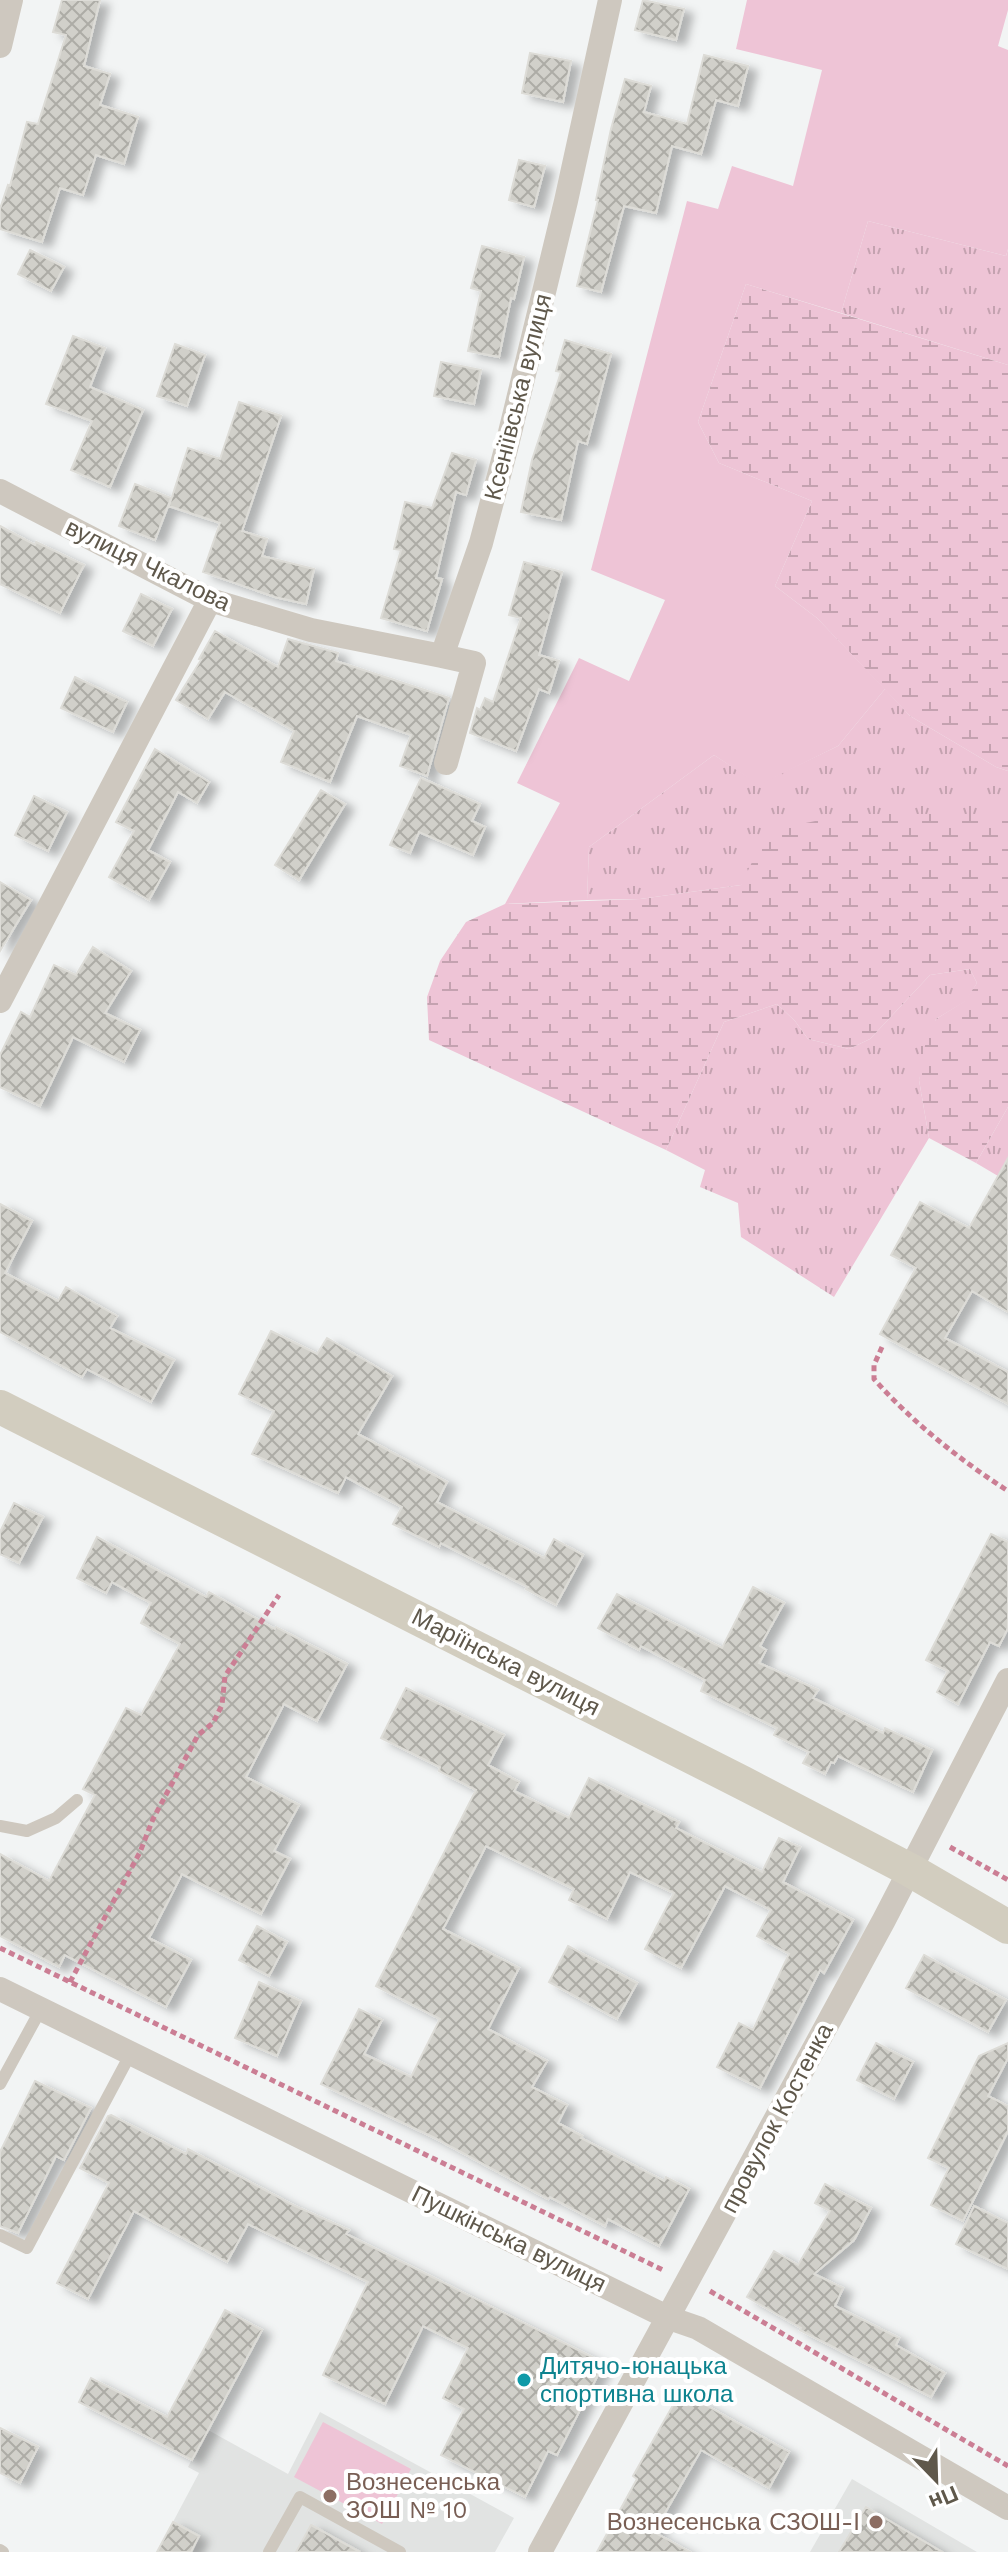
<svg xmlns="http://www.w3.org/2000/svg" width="1008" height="2552" font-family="'Work Sans',sans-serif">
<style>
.education{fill:#e1e3e2}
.grass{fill:url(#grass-tufts)}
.wetland{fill:url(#wetland-marsh)}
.green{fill:#eec4d6}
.building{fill:url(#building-cross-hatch);stroke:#dddcd7;stroke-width:2;filter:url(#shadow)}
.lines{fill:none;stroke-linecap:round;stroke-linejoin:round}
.path{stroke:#cb7e94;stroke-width:5;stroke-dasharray:6 4;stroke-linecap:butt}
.service{stroke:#cec8bf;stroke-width:12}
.minor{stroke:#cec8bf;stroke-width:24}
.secondary{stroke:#d2cdbf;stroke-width:34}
.culture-dot{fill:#0f9aa8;stroke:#fff;stroke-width:3}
.education-dot{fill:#8d6e63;stroke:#fff;stroke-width:3}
.labels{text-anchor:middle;stroke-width:8;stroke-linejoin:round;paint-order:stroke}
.street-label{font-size:24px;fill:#5f584b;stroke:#fff}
.culture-label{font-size:24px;fill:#0d838f;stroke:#fff;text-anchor:start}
.education-label{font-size:24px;fill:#785e54;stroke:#fff;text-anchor:start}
</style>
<defs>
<pattern id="grass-tufts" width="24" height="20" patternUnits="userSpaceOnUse" patternTransform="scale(2)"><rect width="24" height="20" fill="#eec4d6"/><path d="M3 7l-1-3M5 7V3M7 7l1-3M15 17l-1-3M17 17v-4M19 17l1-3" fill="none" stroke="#c4a2b0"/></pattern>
<pattern id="wetland-marsh" width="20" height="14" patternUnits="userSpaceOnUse" patternTransform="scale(2)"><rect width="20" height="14" fill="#eec4d6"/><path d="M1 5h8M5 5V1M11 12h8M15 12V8" fill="none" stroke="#c4a2b0"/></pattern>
<pattern id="building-cross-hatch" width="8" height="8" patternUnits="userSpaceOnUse" patternTransform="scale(2)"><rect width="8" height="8" fill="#d1d0ca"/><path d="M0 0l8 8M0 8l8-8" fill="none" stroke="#adaca6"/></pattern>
<filter id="shadow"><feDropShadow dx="9" dy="5" stdDeviation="4" flood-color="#0004"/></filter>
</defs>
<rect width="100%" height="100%" fill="#f2f4f4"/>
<path class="education" d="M320 2412 514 2518 495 2552H157L199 2473 188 2467 208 2430 288 2474Z
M852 2479 977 2552H810Z"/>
<path class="grass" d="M868 221 1006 256 1008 249V365L841 313Z
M885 689 910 716 996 767 1008 771V814H849L741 885 640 899 587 900 589 847 714 755 759 784 838 746Z
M970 969 977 983 966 1001 936 1019 919 1080 929 1138 834 1297 741 1237 738 1203 700 1187 705 1170 666 1150 724 1022 777 1004 795 1021 808 1039 849 1049 870 1039 930 975Z
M1008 1107V1158L998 1176 976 1163Z"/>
<path class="wetland" d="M746 284 1008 365V771L996 767 910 716 817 618 775 586 812 501 719 463 698 422Z
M849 814H1008V1107L976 1163 929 1138 919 1080 926 1040 936 1019 965 1001 977 983 970 969 930 975 870 1039 849 1049 808 1039 795 1021 777 1004 724 1022 666 1150 429 1040 427 997 440 961 466 922 505 904 640 899 741 885 767 831Z"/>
<path class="green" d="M747 0H1008V10L998 46 1008 50V249L1006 256 868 221 841 313 746 284 698 422 719 463 812 501 775 586 817 618 885 689 838 746 759 785 714 755 589 847 587 900 505 904 560 803 517 783 579 658 629 681 665 600 591 570 687 201 718 209 732 166 793 186 822 70 736 49Z
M323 2422 411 2469 382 2524 294 2477Z"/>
<path class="building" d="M62 0H100L84 66 110 74 100 105 138 117 124 164 96 155 83 195 60 188 42 242 0 229V209L8 185 10 186 27 122 38 124 66 35 53 32Z
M643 0 684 9 676 40 635 30Z
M530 53 571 61 563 102 522 93Z
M704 55 748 66 738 106 716 100 701 154 672 146 656 213 624 206 601 292 577 286 598 200H596L611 129 625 79 651 86 644 112 687 124Z
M519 160 545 166 534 207 509 200Z
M482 246 524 257 514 299 511 298 499 357 468 351 481 291 471 288Z
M30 250 64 267 51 291 18 274Z
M73 336 105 348 90 387 143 410 110 487 71 470 92 421 46 404Z
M565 340 611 354 587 444 578 441 561 520 521 512 532 460 561 372 556 371Z
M175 344 205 355 187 406 157 396Z
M441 362 481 370 474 404 434 396Z
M239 402 281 416 242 531 267 539 262 556 314 569 306 604 275 597 203 572 220 523 169 506 188 448 220 459Z
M452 453 476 460 466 495 456 492 436 578 442 579 427 631 381 618 401 550 394 549 405 502 432 508Z
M135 484 171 498 155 540 119 526Z
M0 526 35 545 36 542 84 565 60 613 0 584Z
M524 562 562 572 539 655 559 661 549 693 539 689 516 751 470 733 477 708 480 710 485 698 493 702 521 618 509 615Z
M141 594 172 609 153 646 123 631Z
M215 631 278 667 288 639 338 653 336 661 449 698 427 776 400 766 411 735 357 716 330 782 281 762 294 731 225 692 208 719 176 700 201 660 199 659Z
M75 677 127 702 113 732 61 708Z
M155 749 209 782 197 803 178 792 148 850 170 862 149 900 109 877 134 831 116 822Z
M421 778 480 804 472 821 485 827 473 855 419 832 410 853 390 845Z
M321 790 345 804 299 880 275 865Z
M34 796 67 812 48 851 15 835Z
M0 882 31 900 0 951Z
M93 947 131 971 105 1013 140 1030 124 1062 73 1037 40 1106 0 1087V1055L21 1012 30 1017 54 965 76 975Z
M1008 1158V1312L972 1291 945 1338 1008 1372V1404L880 1334 916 1268 891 1255 920 1202 969 1228Z
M0 1204 32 1221 5 1273 58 1301 66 1287 117 1316 110 1328 174 1360 151 1402 87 1369 82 1377 0 1332Z
M271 1331 317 1354 327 1338 392 1376 358 1434 447 1482 437 1502 544 1558 554 1539 583 1555 556 1605 526 1589 528 1587 441 1543 439 1547 393 1524 402 1507 346 1477 338 1493 252 1454 274 1411 239 1394Z
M14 1503 43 1517 19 1563 0 1554V1532Z
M991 1534 1008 1542V1628L999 1646 990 1642 958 1704 937 1692 948 1671 926 1660Z
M97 1537 206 1597 209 1592 275 1629 276 1627 347 1664 317 1721 284 1704 246 1777 299 1805 274 1851 290 1859 261 1914 182 1874 149 1938 191 1960 166 2007 65 1955 59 1967 0 1936V1854L49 1881 95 1795 83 1789 126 1708 141 1715 180 1644 141 1623 151 1603 112 1582 106 1593 77 1578Z
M753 1587 784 1603 760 1646 766 1650 759 1663 818 1690 813 1698 883 1733 885 1728 932 1750 913 1792 838 1756 834 1763 831 1762 825 1774 803 1763 809 1752 774 1735 777 1728 701 1691 705 1680 641 1646 639 1650 598 1628 617 1594 722 1648Z
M406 1688 504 1735 488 1765 519 1782 514 1791 569 1818 589 1778 679 1822 676 1828 762 1872 779 1838 800 1847 783 1882 853 1920 824 1973 820 1970 760 2088 717 2067 739 2023 753 2030 789 1954 757 1936 771 1910 725 1886 681 1968 645 1949 674 1893 630 1872 607 1919 569 1900 574 1889 486 1846 443 1929 519 1968 488 2029 547 2061 532 2087 567 2105 558 2123 582 2136 581 2138 664 2181 666 2177 689 2189 659 2246 608 2219 605 2226 550 2197 548 2199 435 2138 321 2084 359 2009 382 2020 364 2054 411 2077 440 2019 376 1986 476 1790 439 1771 440 1767 381 1738Z
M257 1926 287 1942 269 1976 239 1960Z
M568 1946 637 1983 617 2019 549 1982Z
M924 1955 1006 2000 988 2032 906 1988Z
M259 1982 301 2001 277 2056 235 2038Z
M876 2043 913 2062 894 2099 857 2080Z
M1008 2043V2058L988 2096 1008 2106V2131L963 2221 931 2205 949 2168 928 2158 979 2056Z
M35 2081 91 2108 64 2160 56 2156 18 2233 0 2226V2152Z
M111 2115 186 2154 188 2149 293 2205 349 2230 346 2234 604 2363 557 2455 548 2451 525 2497 441 2455 464 2409 443 2398 468 2348 423 2326 385 2404 323 2375 368 2282 248 2224 227 2262 134 2211 88 2299 57 2283 109 2183 80 2168 108 2116Z
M825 2184 871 2208 854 2240 814 2274 843 2288 835 2306 899 2338 896 2345 945 2373 931 2397 800 2330 801 2328 747 2297 774 2251 798 2265 830 2211 815 2203Z
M974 2206 1008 2223V2269L956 2244Z
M225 2310 262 2330 192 2460 79 2402 91 2378 167 2417Z
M681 2391 789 2452 769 2488 701 2450 654 2532 690 2552H597L637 2479 633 2476Z
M0 2428 38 2447 20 2483 0 2473Z
M866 2507 942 2552H839Z
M173 2522 199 2536 191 2552H157Z
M311 2525 360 2552H296Z"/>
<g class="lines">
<path class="path" d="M882 1347 874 1365V1379C912 1422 960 1460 1008 1491
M950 1847 1008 1880
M0 1948 665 2271
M70 1982 140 1852 153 1819 198 1735 213 1723 222 1705 225 1676 279 1595
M710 2291 1008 2466"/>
<path class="service" d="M0 1826 27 1831 56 1818 77 1800
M0 2084 41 2009
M0 2235 27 2248 131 2053
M0 2550 3 2552
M269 2552 300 2497 400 2552"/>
<path class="minor" d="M0 46 11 0
M0 491 210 600 311 630 442 656
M446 763 474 663 442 656 481 543 506 449 566 201 610 0
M0 1001 210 600
M0 1989 669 2318 698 2328 1008 2508
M540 2552 884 1920 1008 1680"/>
<path class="secondary" d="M0 1407 743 1783 910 1870 1008 1927"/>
</g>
<circle class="culture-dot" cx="524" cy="2380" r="8"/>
<g class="education-dot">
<circle cx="330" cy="2496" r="8"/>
<circle cx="876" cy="2522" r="8"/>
</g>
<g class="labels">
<g class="street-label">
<text transform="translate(518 397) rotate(-76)" y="8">Ксеніївська вулиця</text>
<text transform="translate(148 565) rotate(26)" y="8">вулиця Чкалова</text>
<text transform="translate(506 1662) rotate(27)" y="8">Маріїнська вулиця</text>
<text transform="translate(777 2118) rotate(-62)" y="8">провулок Костенка</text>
<text transform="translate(509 2239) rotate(26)" y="8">Пушкінська вулиця</text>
</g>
<g class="culture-label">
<text x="540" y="2374">Дитячо-юнацька<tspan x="540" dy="28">спортивна школа</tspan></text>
</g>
<g class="education-label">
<text x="346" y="2490">Вознесенська<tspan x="346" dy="28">ЗОШ № 10</tspan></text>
<text x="860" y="2530" text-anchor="end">Вознесенська СЗОШ-І</text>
</g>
</g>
<g transform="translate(936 2480) rotate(157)" stroke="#ffffff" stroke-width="6" paint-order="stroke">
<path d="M0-6L14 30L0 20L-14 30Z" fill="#5f584b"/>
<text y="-12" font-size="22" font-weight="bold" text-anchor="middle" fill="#5f584b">Пн</text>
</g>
</svg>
